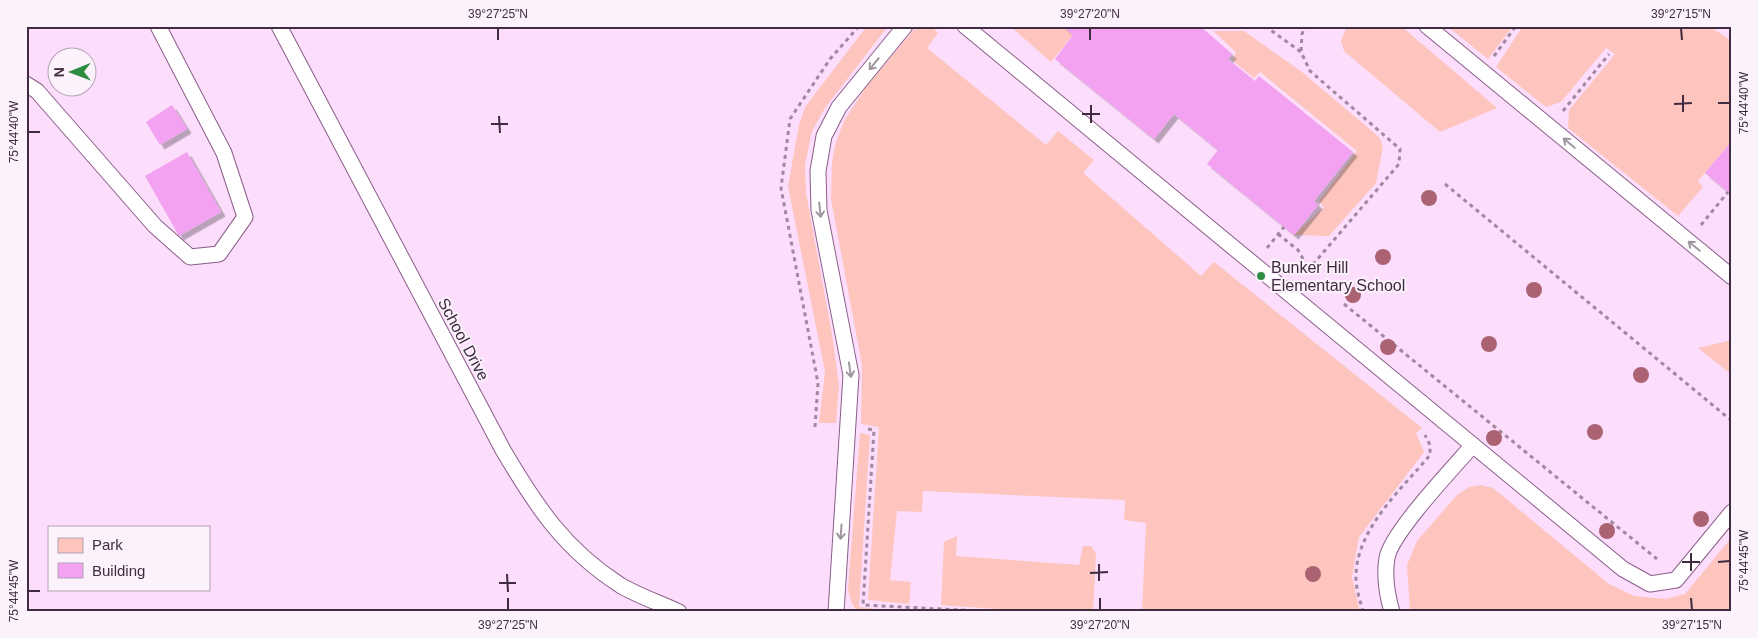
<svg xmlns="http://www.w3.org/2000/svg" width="1758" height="638" font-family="Arial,sans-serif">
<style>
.green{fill:#fec5be}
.building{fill:#f2a2f1;filter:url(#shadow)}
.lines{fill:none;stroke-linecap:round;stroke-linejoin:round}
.service-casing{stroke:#8a5d89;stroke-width:17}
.path{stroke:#a187a1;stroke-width:3;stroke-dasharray:4 4;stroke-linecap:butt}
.service{stroke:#fff;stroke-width:15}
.tree{fill:#ab6374}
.oneway{stroke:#a096a0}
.ticks{fill:none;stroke:#402c40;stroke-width:2}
.poi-dot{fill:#2d8e42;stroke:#fcf2fc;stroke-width:2}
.labels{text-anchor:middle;stroke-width:4;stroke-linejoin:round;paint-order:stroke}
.poi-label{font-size:16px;fill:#402c40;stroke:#fcf2fc;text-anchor:start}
.street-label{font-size:16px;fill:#402c40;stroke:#fcf2fc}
.neatline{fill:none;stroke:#402c40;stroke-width:2}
.ticks-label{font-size:12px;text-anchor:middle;fill:#402c40}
</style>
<defs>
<filter id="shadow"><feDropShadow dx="4.5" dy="4.5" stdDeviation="0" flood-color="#0004"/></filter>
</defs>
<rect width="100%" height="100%" fill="#fcddfb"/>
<path class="green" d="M867 26H888L825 108 812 131 805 165 806 193 832 334 839 385 836 423H819L825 372 788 186 799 125 805 107Z
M931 26 938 33 927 48 1046 145 1058 131 1094 160 1083 173 1201 276 1214 262 1422 428 1416 433 1424 452 1359 537 1352 577 1360 612H1142L1146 523 1124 520 1125 500 923 491 922 512 897 511 890 580 911 582 909 604 868 600 879 427 861 424 862 365 831 199 832 163 835 145 844 121 866 87 916 27Z
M1010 26H1062L1073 35 1051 62Z
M1347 26H1401L1497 108 1440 132 1344 51 1341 41Z
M1447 26H1513L1488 59Z
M1523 26H1709L1732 41V141L1698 181 1703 187 1678 216 1568 128 1569 110 1615 54 1606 48 1561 102 1546 107 1496 67Z
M1213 31H1244L1302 72 1379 137 1383 146 1376 183 1329 236 1294 235 1324 207 1319 201 1357 151 1260 72 1254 78 1233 61 1236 52Z
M1732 340V375L1698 348Z
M860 433 870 435 859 607 904 612H858L852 604 848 589Z
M1481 485 1493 488 1609 584 1634 596 1666 599 1685 594 1732 537V612H1410L1407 565 1417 541 1457 495 1469 487Z
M957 536 956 556 1079 565 1083 546H1091L1096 554 1093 612H1040L941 605 944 542Z"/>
<path class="building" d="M1062 26H1200L1232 54 1228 59 1255 81 1259 76 1353 152 1314 201 1318 205 1294 235 1207 164 1218 150 1174 114 1154 139 1055 59 1073 35Z
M172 105 187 129 160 145 146 122Z
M1732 141V195L1705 173Z
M187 152 221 212 179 236 145 176Z"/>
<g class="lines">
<defs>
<path id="service" d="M279 26 503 450C536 506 564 549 620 585 638 596 660 603 679 612
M965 26 1623 569 1650 584 1676 580 1732 512
M1427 26 1732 277
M26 84 37 91 155 226 190 257 219 254 245 217 224 153 158 26
M836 612 851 375 819 210 818 171 824 136 839 107 905 26
M1392 612C1387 595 1384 576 1387 558 1391 533 1454 467 1473 445"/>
</defs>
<use href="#service" class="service-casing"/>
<path class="path" d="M1265 26 1301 52 1310 71 1400 149 1399 164 1309 269 1292 268
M1301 51 1302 34 1305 26
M1494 56 1516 26
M1563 111 1609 54
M1445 184 1732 421
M1701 225 1728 192
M1278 234 1298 250 1309 269
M1267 248 1284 227
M1344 304 1657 559
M815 427 818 383 781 188 790 119 830 59 859 26
M868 429 874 430 863 605 999 612
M1363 612C1360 600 1355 586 1356 574 1358 527 1402 489 1430 455V445L1425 435"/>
<use href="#service" class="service"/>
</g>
<g class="tree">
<circle cx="1429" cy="198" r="8"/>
<circle cx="1383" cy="257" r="8"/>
<circle cx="1534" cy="290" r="8"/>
<circle cx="1353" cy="295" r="8"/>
<circle cx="1489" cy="344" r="8"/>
<circle cx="1388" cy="347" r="8"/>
<circle cx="1641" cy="375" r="8"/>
<circle cx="1595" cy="432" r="8"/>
<circle cx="1494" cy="438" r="8"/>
<circle cx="1701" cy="519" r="8"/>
<circle cx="1607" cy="531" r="8"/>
<circle cx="1313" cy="574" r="8"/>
</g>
<defs><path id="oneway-shaft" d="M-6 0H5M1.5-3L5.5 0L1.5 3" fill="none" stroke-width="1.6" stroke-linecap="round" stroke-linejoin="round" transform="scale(1.25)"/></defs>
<g class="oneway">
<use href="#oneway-shaft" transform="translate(874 64) rotate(129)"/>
<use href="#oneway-shaft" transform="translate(1569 143) rotate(-140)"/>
<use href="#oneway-shaft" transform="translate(820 210) rotate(84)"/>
<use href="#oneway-shaft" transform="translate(1694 246) rotate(-141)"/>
<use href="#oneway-shaft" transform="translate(850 370) rotate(82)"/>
<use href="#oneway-shaft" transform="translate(841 532) rotate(94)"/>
</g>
<path class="ticks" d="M498 28V40M1090 28V40M1681 28 1682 40M1683 95V112M1718 103H1730M1674 104 1692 103M1091 105V123M1082 114H1100M499 116 500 133M491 124H508M28 132H40M1691 553V571M1682 562H1700M1718 562 1730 561M1099 564V581M1090 573 1108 572M507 574 508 592M499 583H516M28 591H40M508 598V610M1100 598V610M1691 598 1692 610"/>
<circle class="poi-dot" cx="1261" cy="276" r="5"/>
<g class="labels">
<g class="poi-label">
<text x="1271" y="273">Bunker Hill<tspan x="1271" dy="18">Elementary School</tspan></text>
</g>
<g class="street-label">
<text transform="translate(464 339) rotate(62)" y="6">School Drive</text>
</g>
</g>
<rect width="1758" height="638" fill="none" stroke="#fcf2fc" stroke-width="55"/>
<rect x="48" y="526" width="162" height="65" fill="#fcf2fc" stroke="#b1a3b1"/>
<rect x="58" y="538" width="25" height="15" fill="#fec5be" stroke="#b1a3b1"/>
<text x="92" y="550" font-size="15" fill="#402c40">Park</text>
<rect x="58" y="563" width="25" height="15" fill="#f2a2f1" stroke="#b1a3b1"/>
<text x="92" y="576" font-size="15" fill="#402c40">Building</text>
<g transform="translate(72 72) rotate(269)"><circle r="24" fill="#fcf2fc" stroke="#b1a3b1"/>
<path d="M0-4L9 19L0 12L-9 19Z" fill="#2d8e42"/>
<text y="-8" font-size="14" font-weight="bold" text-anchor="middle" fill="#402c40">N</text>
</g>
<rect x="28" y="28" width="1702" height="582" class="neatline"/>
<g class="ticks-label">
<text x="498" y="18">39°27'25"N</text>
<text x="1090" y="18">39°27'20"N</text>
<text x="1681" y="18">39°27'15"N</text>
<text transform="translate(1744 103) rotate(-90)" y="4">75°44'40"W</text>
<text transform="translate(14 132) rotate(-90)" y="4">75°44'40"W</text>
<text transform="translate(1744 561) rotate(-90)" y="4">75°44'45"W</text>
<text transform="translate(14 591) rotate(-90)" y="4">75°44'45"W</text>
<text x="508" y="629">39°27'25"N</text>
<text x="1100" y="629">39°27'20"N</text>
<text x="1692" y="629">39°27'15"N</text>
</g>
</svg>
